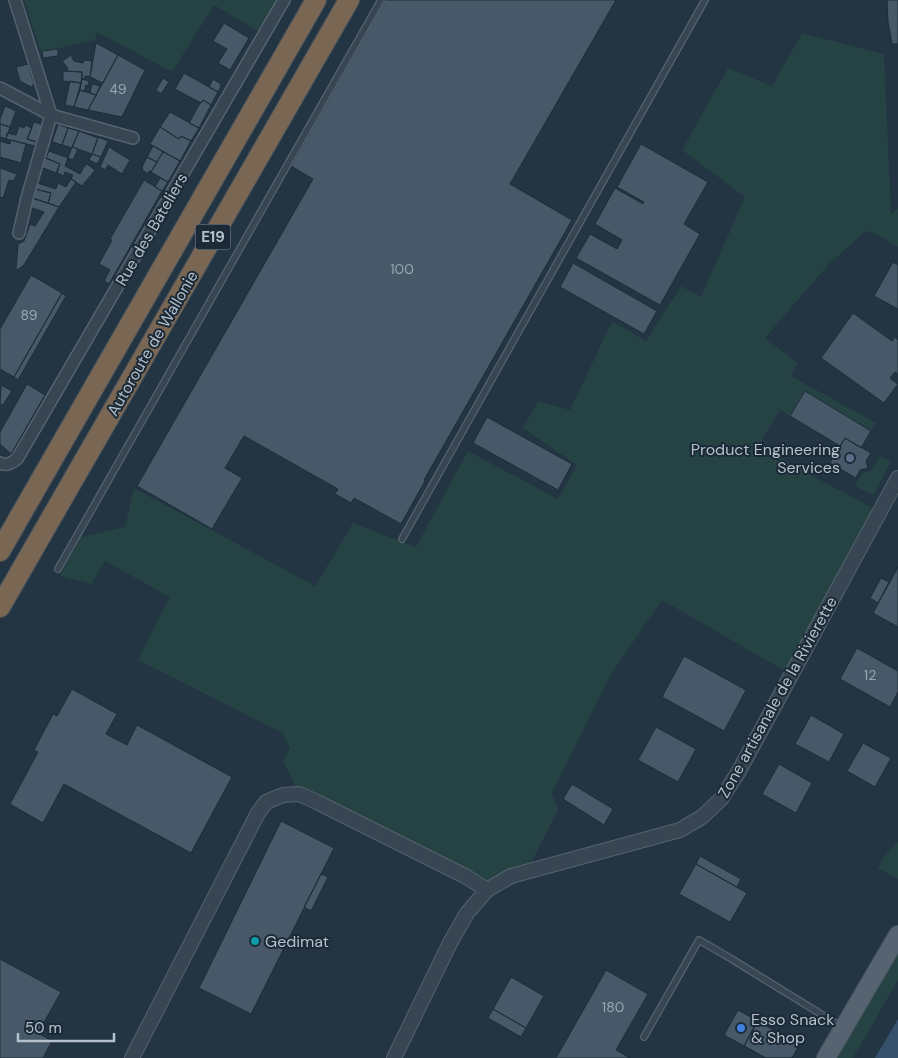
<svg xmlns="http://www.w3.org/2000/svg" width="898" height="1058" font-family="'DM Sans',sans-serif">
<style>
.green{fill:#254343}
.water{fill:#35516b}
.building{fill:#475869;stroke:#1e2c39}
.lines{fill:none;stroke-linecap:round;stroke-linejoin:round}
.service-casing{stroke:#55636f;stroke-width:8}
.minor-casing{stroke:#55636f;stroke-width:14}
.tertiary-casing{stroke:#55636f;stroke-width:16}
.primary-casing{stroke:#44515e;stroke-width:20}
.motorway-casing{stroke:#42505c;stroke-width:22}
.service{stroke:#384552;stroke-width:5.5}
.minor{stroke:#384552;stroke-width:11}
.tertiary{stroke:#384552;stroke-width:14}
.primary{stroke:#566472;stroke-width:18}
.motorway{stroke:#796754;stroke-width:20}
.service-dot{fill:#5c6f8a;stroke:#1c2a37;stroke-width:2}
.culture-dot{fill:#0f9aa8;stroke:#1c2a37;stroke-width:2}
.shop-dot{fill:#3f7fe0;stroke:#1c2a37;stroke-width:2}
.labels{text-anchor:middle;stroke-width:4;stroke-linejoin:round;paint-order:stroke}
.number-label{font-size:14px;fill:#99a6b3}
.shield{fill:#1c2a37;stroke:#86939f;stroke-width:1}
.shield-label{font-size:15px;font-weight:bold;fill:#b4c0cc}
.street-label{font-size:16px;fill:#b4c0cc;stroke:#1c2a37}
.poi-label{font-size:16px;fill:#b4c0cc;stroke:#1c2a37;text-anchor:start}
</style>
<rect width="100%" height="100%" fill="#233442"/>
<path class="green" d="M24 0H279L260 32 214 5 172 72 97 32 95 40 41 52Z
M802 33 884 54 891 214 898 208V247L875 233 866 231 829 264 765 338 798 363 791 376 876 423 871 431 790 416 780 410 759 445 809 474 873 508 785 671 662 600 611 674 552 793 558 810 532 861 482 886 299 794 283 760 290 748 283 733 138 660 170 597 105 561 92 584 60 576 81 537 125 527 134 488 315 586 353 523 416 547 468 451 558 499 577 465 523 428 538 401 570 410 612 321 646 341 681 286 701 297 745 197 682 150 728 68 772 86Z
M880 456 891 462 873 495 855 486 862 473 871 471Z
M898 842V879L877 868 890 849Z
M898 951V980L853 1058H835Z"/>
<path class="water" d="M898 1019V1058H875Z"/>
<path class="building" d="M385 0H616L510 184 572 220 424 480 425 481 401 524 354 498 351 503 335 494 338 489 244 436 225 468 242 478 212 529 137 486 313 179 291 166Z
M887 0H898V44H892L888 22Z
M224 23 249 38 230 70 218 63 227 49 213 41Z
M96 43 118 55 103 83 90 77Z
M58 49V56L43 58 42 51Z
M71 55 74 61 83 63 84 60 92 61 90 77 85 76 84 79H82V72L66 71 68 68 62 61Z
M118 55 145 70 122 117 88 110Z
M28 64 34 84 31 87 20 81 16 67Z
M63 71 82 72 81 83 63 81Z
M184 73 218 92 211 105 203 100 201 103 175 89Z
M163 78 169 82 161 94 156 90Z
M82 79 89 81 88 86 86 85 84 92 80 90Z
M213 79 221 84 220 85 221 87 218 92 209 87Z
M70 81 81 83 74 107 65 105Z
M92 84 100 86 96 95 90 93Z
M80 90 96 95 88 110 74 107Z
M203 100 211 105 199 128 189 123 200 103H201Z
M5 106 16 111 10 127 0 124V119Z
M170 112 199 128 191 141 181 136 179 139 160 127Z
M34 122 43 125 37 142 27 139Z
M0 124 10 127 6 139 0 137Z
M58 124 68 128 62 145 52 142Z
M25 125 32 128 27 139 37 142 35 146 6 139 7 133 16 135 19 126 24 128Z
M160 127 179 139 181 136 191 141 180 161 150 144Z
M68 128 79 131 72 148 62 145Z
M79 131 98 138 92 154 72 147Z
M98 137 108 141 101 157 92 154Z
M11 140 26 144 21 163 0 157V141L10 144Z
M641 144 708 182 684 224 700 234 660 305 576 258 590 234 617 249 622 240 595 224 615 188 643 204 644 202 617 187Z
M153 146 163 152 157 162 147 157Z
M72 147 78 149 73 160 68 158Z
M109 147 130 160 122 174 108 165 105 170 100 167Z
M49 151 68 158 65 166 80 174 84 167 87 164 95 170 82 186 71 179 73 175 65 172 64 176 57 173 60 164 46 158Z
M163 152 180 161 168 182 151 172Z
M92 154 101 157 97 164 89 160Z
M147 157 157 162 151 172 149 171 148 174 142 170 143 168 142 167Z
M45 158 60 164 56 173 41 167Z
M0 168 17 174 14 181 9 180 3 198 0 197Z
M160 178 168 182 162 191 155 187Z
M71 179 76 182 59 207 48 203 51 193 35 189 37 183 56 189 58 183 66 187Z
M144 180 162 191 109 284 104 281 110 270 99 264 112 240 110 239Z
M35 189 51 193 48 203 32 198Z
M32 198 59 207 24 265 17 270 16 269 18 244 24 241 30 224 35 226 44 212 29 207Z
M893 262 898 265V309L874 296Z
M573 263 657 311 644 334 560 287Z
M31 275 62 293 14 377 0 369V329Z
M62 293 66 296 18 380 14 377Z
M853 313 892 341 895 337 898 340V374L895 372 890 378 898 384 884 403 821 358Z
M27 384 45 395 11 454 0 444V432Z
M1 385 12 391 3 405 0 404Z
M805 391 871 431 861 448 845 438 840 446 790 416Z
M487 417 572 464 558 490 473 443Z
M845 438 871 453 866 461 868 468 860 470 856 478 830 463Z
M898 567V627L873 613Z
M881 578 889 582 878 603 870 598Z
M857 648 898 671V692L890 707 840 679Z
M684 656 746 690 724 731 662 697Z
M72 689 117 714 106 734 127 745 137 725 232 777 191 853 64 784 43 823 10 804 38 752 34 750 53 714 57 716Z
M811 715 844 734 829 762 795 744Z
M656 727 696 749 678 782 638 760Z
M863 743 891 758 875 787 847 771Z
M779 764 812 783 796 813 762 794Z
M572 784 613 809 604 825 563 799Z
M281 821 334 848 251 1014 199 988Z
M700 856 741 879 737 887 696 864Z
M696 864 747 893 730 922 679 894Z
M321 874 328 877 311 911 304 907Z
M0 959 61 992 38 1033 52 1041 43 1058H0Z
M606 970 648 994 616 1050 630 1058H556Z
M511 977 544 996 526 1028 493 1009Z
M493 1009 526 1028 521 1037 488 1018Z
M738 1010 758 1021 744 1046 724 1035Z
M757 1021 800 1044 792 1058H766L744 1046Z
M758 1021 800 1044 792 1058H765L744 1046Z"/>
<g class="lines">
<defs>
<path id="service" d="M402 539 705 0
M58 569 381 0
M644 1037 699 940 730 958 842 1027"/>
<path id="minor" d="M15 0 51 115 27 198 19 233
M0 88 51 115 133 138
M0 463C7 466 11 463 17 459L284 0"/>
<path id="tertiary" d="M132 1058 258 813 266 802 283 795 299 794 317 802 465 876 487 890
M394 1058 450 943 467 913 487 890 511 876 680 830 702 817 721 799 739 771 898 478"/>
<path id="primary" d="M826 1058 898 935"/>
<path id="motorway" d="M0 551 316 0
M0 607 349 0"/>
</defs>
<use href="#service" class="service-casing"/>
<use href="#minor" class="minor-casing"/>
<use href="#tertiary" class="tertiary-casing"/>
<use href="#primary" class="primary-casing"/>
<use href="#motorway" class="motorway-casing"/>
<use href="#service" class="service"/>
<use href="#minor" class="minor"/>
<use href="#tertiary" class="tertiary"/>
<use href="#primary" class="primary"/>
<use href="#motorway" class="motorway"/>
</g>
<circle class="service-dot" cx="850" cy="458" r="5"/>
<circle class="culture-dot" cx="255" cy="941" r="5"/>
<circle class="shop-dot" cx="741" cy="1028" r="5"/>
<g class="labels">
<g class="number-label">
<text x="118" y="94">49</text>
<text x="402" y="274">100</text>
<text x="29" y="320">89</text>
<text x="870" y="680">12</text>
<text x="613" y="1012">180</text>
</g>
<rect class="shield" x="195.5" y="224.5" width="35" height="25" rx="4"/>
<g class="shield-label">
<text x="213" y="242">E19</text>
</g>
<g class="street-label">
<text transform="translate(151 229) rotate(-60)" y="6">Rue des Bateliers</text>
<text transform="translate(152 343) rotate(-60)" y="6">Autoroute de Wallonie</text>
<text transform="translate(777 697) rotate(-61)" y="6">Zone artisanale de la Rivierette</text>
</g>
<g class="poi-label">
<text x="840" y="455" text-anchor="end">Product Engineering<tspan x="840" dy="18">Services</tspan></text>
<text x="265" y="947">Gedimat</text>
<text x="751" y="1025">Esso Snack<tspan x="751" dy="18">&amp; Shop</tspan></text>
</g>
</g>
<path d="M18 1033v8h96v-8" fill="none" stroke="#b4c0cc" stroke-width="2.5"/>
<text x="25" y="1033" font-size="15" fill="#b4c0cc" stroke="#1c2a37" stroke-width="4" paint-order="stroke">50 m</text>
</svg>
